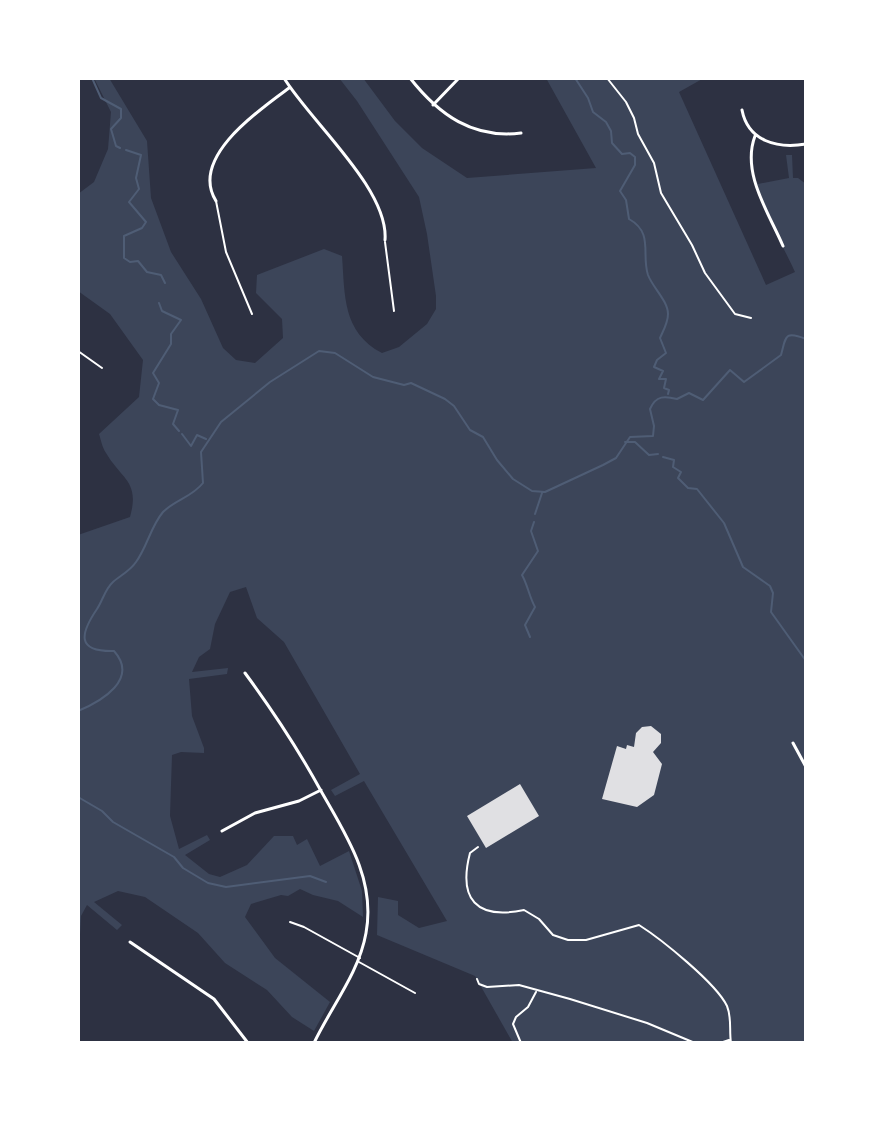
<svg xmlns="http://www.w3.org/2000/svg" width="884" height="1121" font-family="Roboto,sans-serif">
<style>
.green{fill:#3c4559}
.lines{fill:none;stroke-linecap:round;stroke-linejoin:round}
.stream{stroke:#4f5d75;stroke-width:2}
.building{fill:#e0e0e3}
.path{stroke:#fff;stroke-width:2}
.service{stroke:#fff;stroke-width:2}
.minor{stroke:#fff;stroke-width:3}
</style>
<rect width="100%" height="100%" fill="#2d3142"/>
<path class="green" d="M94 78H109L147 141 151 198 171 252 201 299 223 348 236 360 255 363 283 338 282 319 256 293 257 275 324 249 342 256C345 295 342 332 382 353L399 347 427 324 436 309V296L427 234 419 197 357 101 339 78H363L395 121 422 148 467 178 596 168 546 78H704L679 92 766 285 795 272C781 241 743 177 752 144L754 175 758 184 789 178 786 155H792L793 178H798L806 184V1043H513L475 976 377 935 378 897 398 901V915L419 928 447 921 364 781 335 796 331 790 360 774 284 642 257 618 246 587 230 592 215 624 210 649 199 657 192 672 228 668 227 674 189 679 192 716 204 748V753L181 752 172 755 170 816 179 849 207 835 210 840 185 855 209 874 220 877 247 865 274 836H293L297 845 307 839 320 866 349 851 362 891 363 917 338 901 313 895 300 889 288 896 281 895 251 904 245 917 275 958 330 1002 314 1031 292 1017 267 990 225 963 198 933 145 897 118 891 94 902 122 925 117 930 87 905 81 916 78 973V535L130 517C140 481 122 480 106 453 102 447 101 440 99 434L139 397 143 360 110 314 78 291V194L94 182 108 149 111 112Z"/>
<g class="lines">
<path class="stream" d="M92 78 101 98 121 109V118L111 129 116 146 120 148
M575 78 588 98 593 112 606 122 611 131 612 143 622 154 630 153 635 157V165L620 191 626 200 629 219C654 233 641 254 648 275 653 288 668 301 668 314 668 323 663 331 660 338L666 353 657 360 654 367 663 371 659 379H666L664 388 669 390 668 394
M126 150 141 155 136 178 139 189 129 202 146 222 142 228 124 236V258L130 262 138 261 147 272 161 275 165 283
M159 303 162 311 181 320 171 334V344L153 373 159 383 153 399 159 405 178 410 173 424 179 431
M182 434 191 446 197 435 206 439
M625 442H635L649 455 658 454
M663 457 674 460 673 467 681 472 678 478 688 488 697 489 724 523 743 567 770 586 773 593 771 612 806 661
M535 514 542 493
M530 637 525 625 535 607C529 596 528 586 522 575L538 551 531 531 534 522
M78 711C102 701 139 679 114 651 76 652 80 634 97 609 103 600 105 589 113 582 121 575 130 571 136 562 147 547 151 526 163 512 175 500 192 497 203 483L201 452 221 422 270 382 319 351 335 353 373 377 404 385 411 383 445 399 454 406 470 430 483 437 497 460 513 479 532 491 545 492 603 465 616 458 630 437 653 436 654 426 650 409C656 395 665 396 677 399L689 393 703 400 730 370 744 382 781 355C786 337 784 330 806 339
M78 797 102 811 113 822 174 857 183 868 208 883 226 887 310 876 326 882"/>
</g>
<path class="building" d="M651 726 661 734V743L653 752 662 764 654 795 637 807 602 799 617 746 626 749 627 745 634 747 636 733 642 727Z
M520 784 539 816 486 848 467 816Z"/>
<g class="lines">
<path class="path" d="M607 78 626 102 634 118 638 134 654 163 661 193 692 245 705 273 735 314 751 318
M478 847 470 853C458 899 476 920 524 910L539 919 553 935 568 940H586L639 925C661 939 716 983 727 1006 732 1018 729 1030 731 1043
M477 979 479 984 487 987 519 985 570 999 647 1023 695 1043
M521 1043 513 1024 516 1017 528 1007 536 992
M720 1043 729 1040"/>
<path class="service" d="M216 201 226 252 252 314
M385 242 394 311
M78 351 102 368
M290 922 304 927 360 958
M359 962 415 993"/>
<path class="minor" d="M284 78C310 121 389 189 385 240
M410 78C439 115 473 139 521 133
M433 105 459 78
M742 110C748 141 777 149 806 144
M755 136C741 173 769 213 783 246
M216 201C189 158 259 110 289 88
M245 673C273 711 298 749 321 791 346 835 376 879 366 933 359 973 331 1007 314 1043
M793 743 806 767
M222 831 255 813 299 801 321 790
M130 942 214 999 248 1043"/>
</g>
<rect width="884" height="1121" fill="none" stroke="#ffffff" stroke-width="160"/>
</svg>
